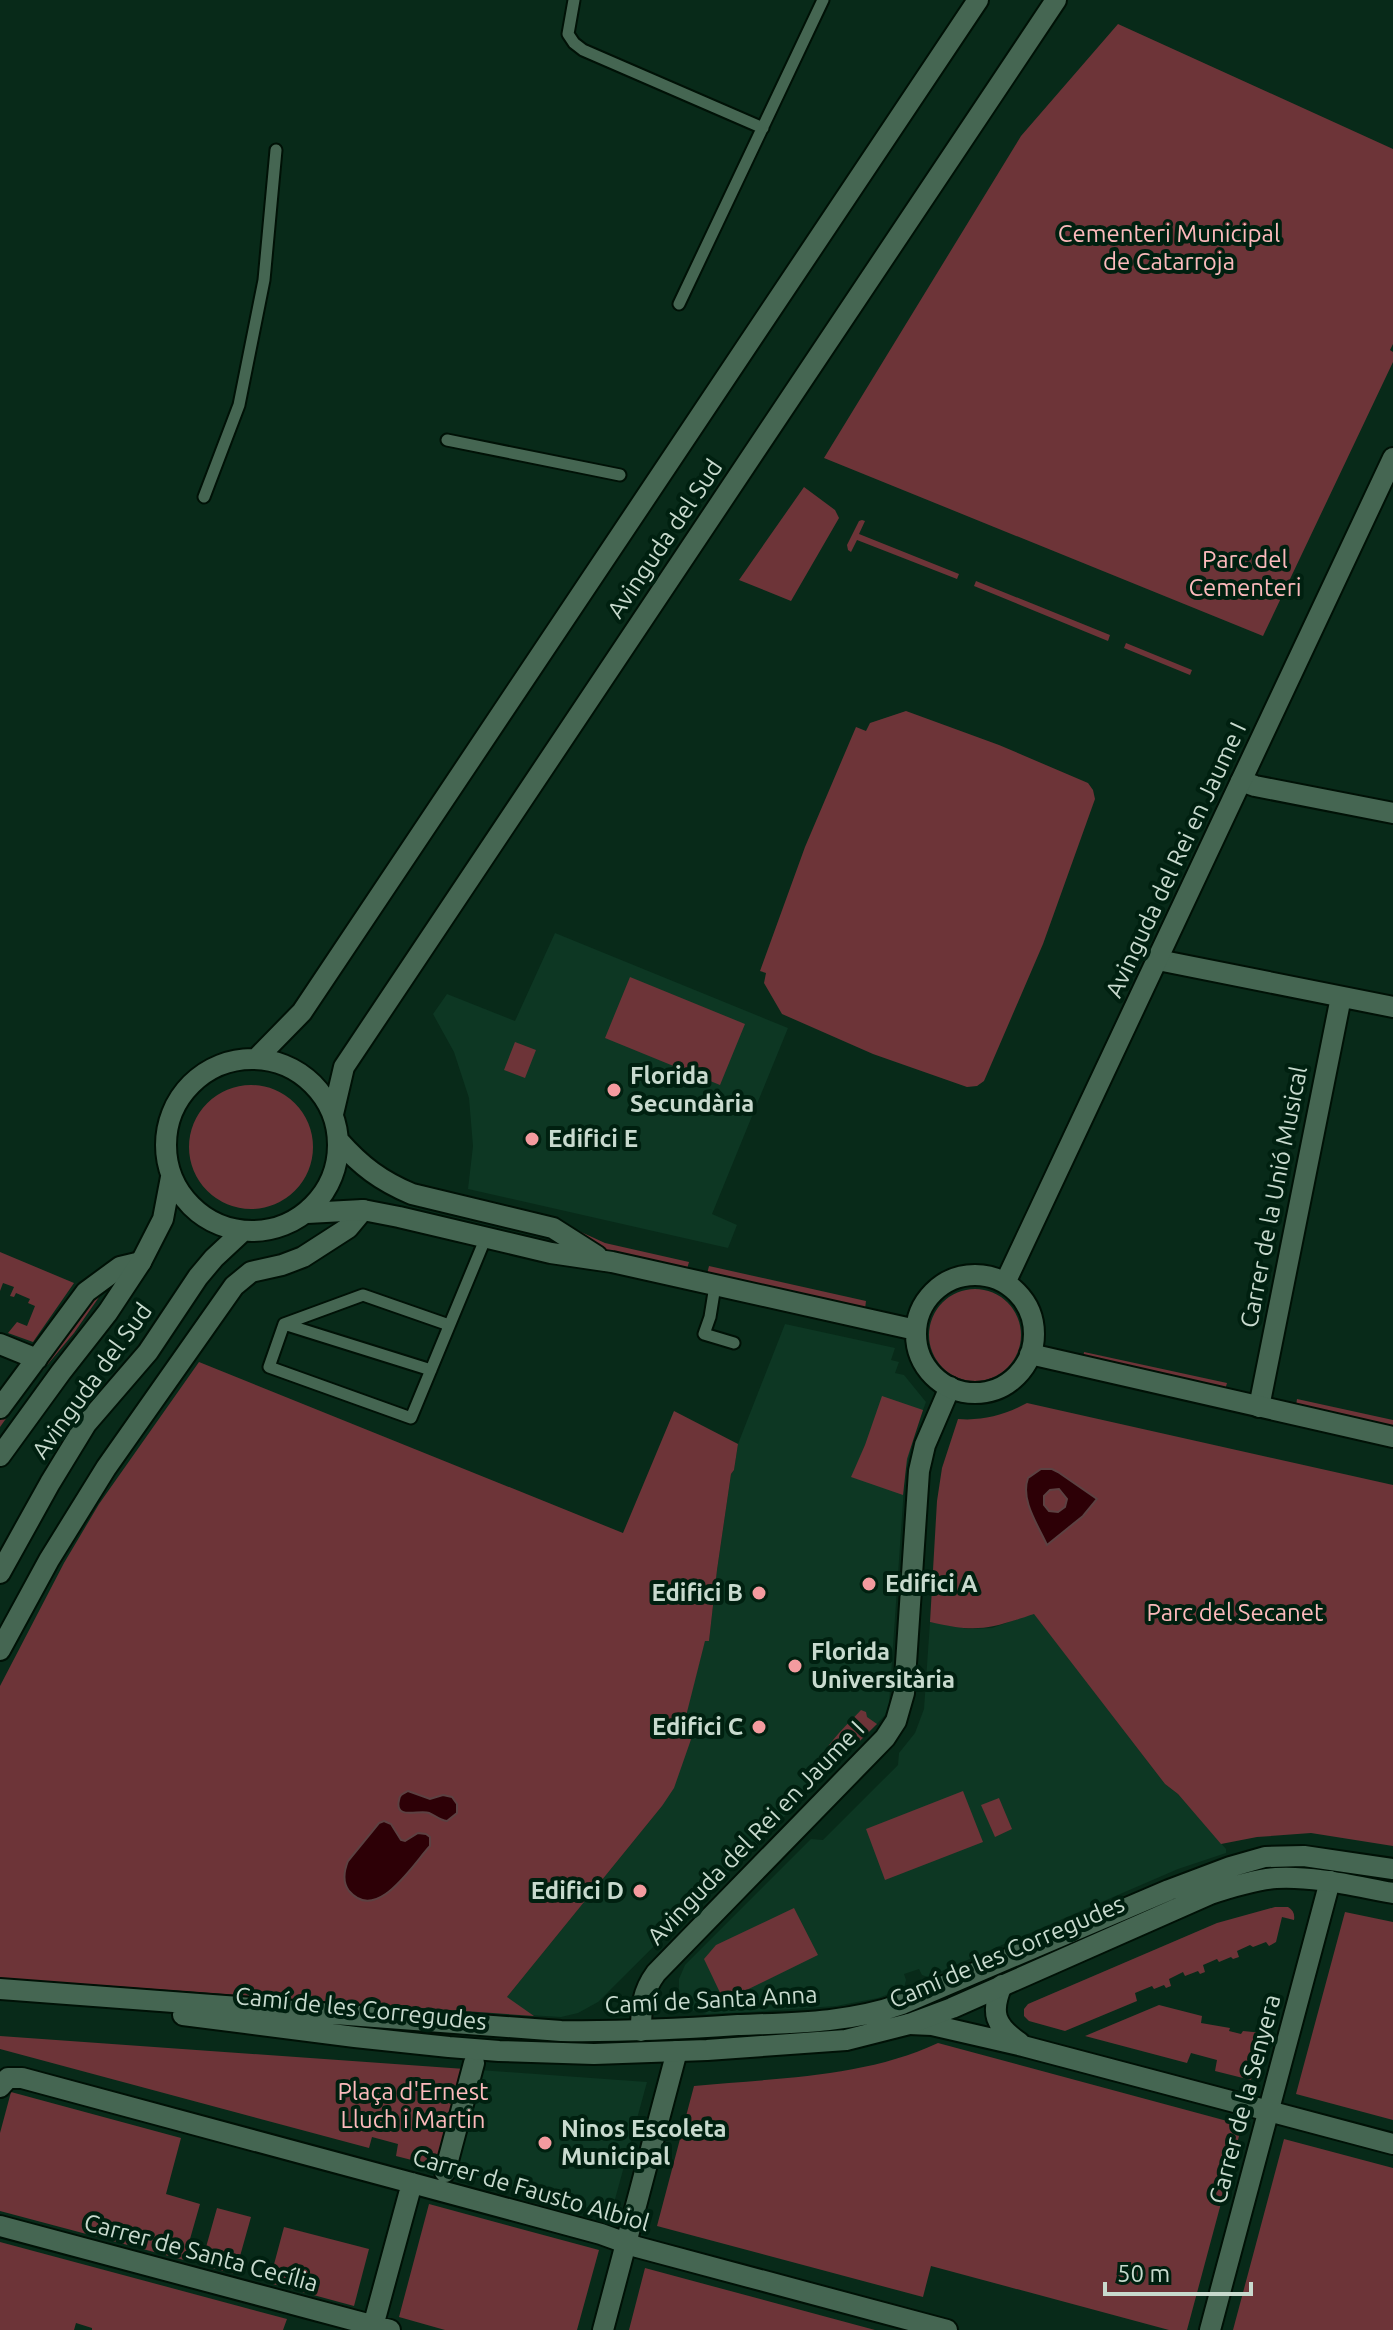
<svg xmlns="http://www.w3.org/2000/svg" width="1393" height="2330" font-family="Ubuntu,sans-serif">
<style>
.built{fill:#0d3723}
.green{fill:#6d3438}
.water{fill:#2d0006;stroke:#5c4142;stroke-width:2;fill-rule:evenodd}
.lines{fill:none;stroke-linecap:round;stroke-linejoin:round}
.lane-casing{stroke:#001106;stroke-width:15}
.street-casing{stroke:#001106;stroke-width:24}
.secondary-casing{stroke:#001106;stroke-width:24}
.lane{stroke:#456652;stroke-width:11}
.street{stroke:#456652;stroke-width:20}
.secondary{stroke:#456652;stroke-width:20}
.poi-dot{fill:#f49b9f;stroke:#002010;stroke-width:3}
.labels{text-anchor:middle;stroke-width:8;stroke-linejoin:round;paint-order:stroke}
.park-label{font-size:24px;fill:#fcbabc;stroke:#002010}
.street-label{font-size:24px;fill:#c8dace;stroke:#002010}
.poi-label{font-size:24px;font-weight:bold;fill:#c8dace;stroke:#002010;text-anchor:start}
</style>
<rect width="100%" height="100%" fill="#082a19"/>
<path class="built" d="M555 933 788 1028 712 1214 737 1225 728 1248 468 1189 473 1146 469 1098 454 1052 433 1014 447 994 515 1021Z
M785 1324 895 1348 891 1360 899 1362 895 1373 904 1375 926 1402 914 1434 905 1473 889 1704 885 1715 877 1724 598 2002 578 2013 561 2017 494 2013 662 1806 705 1640 709 1641 717 1570 731 1474 734 1470 738 1444Z
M1034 1613 1165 1784 1178 1794 1226 1849V1853L1178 1869 928 1977 922 1975 919 1969 904 1974 906 1980 904 1988 878 1998 836 2006 749 2012 707 2014 694 2011 688 2007 681 1997 679 1989V1979L685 1965 811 1839 823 1840 898 1765 899 1753 915 1733 924 1709 930 1622 968 1629 992 1628Z
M480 2070 647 2082 611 2214 452 2171Z"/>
<path class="green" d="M1118 24 1393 149V344L1390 350 1393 352V362L1263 636 824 458 1021 136Z
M804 487 835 510 839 518 791 601 739 580Z
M862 520 865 521 859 534 959 574 957 579 857 540 851 552 848 550 847 545 859 521Z
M976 581 1110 635 1108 641 974 586Z
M1126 643 1192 670 1190 675 1124 648Z
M906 711 999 745 1088 783 1093 790 1095 799 1043 944 984 1081 977 1086 967 1087 873 1054 782 1014 764 983 766 973 760 971 805 847 856 727 866 731 870 723Z
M630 977 745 1024 720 1085 605 1038Z
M515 1042 536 1050 525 1078 504 1070Z
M189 1147a62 62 0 1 1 124 0a62 62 0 1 1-124 0Z
M559 1222 605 1243 689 1262 687 1269 599 1249Z
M0 1252 74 1283 33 1342 8 1333 17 1322 27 1326 35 1306 28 1303 30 1299 16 1293 14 1297 10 1296 14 1287 3 1283 0 1291Z
M709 1266 866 1301 865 1309 707 1274Z
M929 1335a46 46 0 1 1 92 0a46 46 0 1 1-92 0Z
M104 1290 74 1333 27 1389 0 1427V1418L94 1291Z
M1084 1352 1227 1383 1225 1390 1083 1359Z
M199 1362 623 1533 674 1411 738 1444 734 1470 731 1474 717 1570 709 1641H705L684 1724 695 1728 674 1788 662 1806 507 1997 534 2016 0 1978V1686L64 1563 99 1504Z
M882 1396 923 1410 907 1459 903 1495 851 1477 865 1445Z
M1297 1399 1393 1420V1428L1296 1406Z
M1027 1403 1393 1485V1846L1311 1833 1257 1837 1221 1844 1178 1794 1165 1784 1034 1614C989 1629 977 1633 930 1622L937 1501 942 1468 958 1419C983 1421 1005 1415 1027 1403Z
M861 1710 866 1712 867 1717 877 1724 808 1792C816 1754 835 1737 861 1710Z
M963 1791 983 1842 885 1880 866 1829Z
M999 1798 1012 1829 995 1837 981 1805Z
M1275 1907H1288C1293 1910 1295 1914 1294 1920L1282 1917 1276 1942 1269 1946 1266 1942 1253 1947 1250 1945 1237 1951 1239 1957 1233 1959 1231 1957 1219 1962 1217 1959 1203 1965 1205 1972 1200 1974 1198 1971 1185 1976 1183 1972 1169 1979 1171 1986 1166 1988 1164 1985 1154 1989 1152 1986 1135 1993 1137 2001 1065 2031 1029 2021 1024 2016V2009L1028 2004 1217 1923Z
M794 1908 818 1955 724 2001 704 1959 716 1945Z
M1345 1912 1393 1922V2120L1296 2094Z
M1159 2005 1202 2016 1201 2023 1230 2028 1229 2031 1241 2034 1243 2031 1263 2033 1251 2080 1215 2071 1217 2060 1191 2053 1187 2063 1085 2036Z
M0 2036 465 2069 439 2167 396 2156 398 2144 372 2137 369 2148 0 2049Z
M938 2043 1242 2125 1187 2330H1169L931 2266 923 2297 657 2226 694 2086C775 2078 863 2078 938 2043Z
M11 2092 181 2138 166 2194 200 2204 184 2260 0 2211V2133Z
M1284 2139 1393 2168V2330H1233Z
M429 2204 599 2250 577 2330H445L399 2317Z
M217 2208 251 2217 235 2274 201 2265Z
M284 2227 369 2249 354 2306 269 2283Z
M0 2242 287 2319 283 2330H92V2328L76 2323 74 2330H0Z
M645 2268 875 2330H629Z"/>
<path class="water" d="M1041 1469H1052L1058 1472 1097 1499 1083 1516 1047 1545C1038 1525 1020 1500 1028 1478ZM1059 1489 1067 1499 1065 1507 1058 1512 1049 1511 1044 1505V1496L1050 1490Z
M408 1791 430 1799 443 1795 452 1797 457 1804V1813L447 1821C439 1820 436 1816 429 1813 420 1809 394 1821 399 1800 400 1794 403 1794 408 1791Z
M384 1821 391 1824 401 1840 405 1841 418 1833 426 1834 430 1837V1846C413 1864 377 1924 349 1891 342 1882 344 1871 348 1861L379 1823Z"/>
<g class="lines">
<defs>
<path id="lane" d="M574 0 568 34 574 43 583 50 763 128
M679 304 823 0
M447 440 620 475
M204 497 239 405 264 280 276 150
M715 1286 710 1317 704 1334 734 1343
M284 1324 363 1295 449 1325
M431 1370 284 1324 269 1367 411 1418 486 1237"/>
<path id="street" d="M1241 781 1255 786 1393 813
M1158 960 1393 1007
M0 1344 37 1359
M1259 1407 1341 997
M0 1408 86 1292 120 1267 141 1262
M0 1650 49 1560 106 1468 234 1286 251 1272 282 1265 303 1257 348 1228 363 1210
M1002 1985C990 2013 995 2026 1020 2043
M909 2024 932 2025 1023 2046 1393 2144
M641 2031C641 2008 642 1992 656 1973L885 1738 896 1721 904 1693 919 1471 925 1445 950 1387
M0 2087 8 2078H22L601 2234 637 2247 947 2330
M445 2172 474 2063
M0 2226 390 2330
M372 2330 412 2183
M603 2330 677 2051
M1210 2330 1330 1881"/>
<path id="secondary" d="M166 1145a86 86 0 1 1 172 0a86 86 0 1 1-172 0Z
M256 1059 302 1012 978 0
M333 1114 344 1067 1056 0
M339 1141C361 1166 381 1181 412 1194L553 1228 597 1256
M307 1213 363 1210 399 1217 551 1253 612 1262 916 1330
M916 1334a59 59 0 1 1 118 0a59 59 0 1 1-118 0Z
M1005 1283 1393 458
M1030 1354 1393 1437
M0 1456 61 1372 108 1312 141 1262 163 1219 171 1177
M0 1573 50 1483 86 1424 148 1352 198 1277 214 1258 243 1231
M0 1989 561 2031C620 2032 679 2029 738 2025 794 2023 849 2023 902 2004L1169 1890 1230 1867 1265 1857 1304 1856 1393 1869
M183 2015 355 2037 449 2047 499 2051 594 2054 707 2050 846 2040 909 2024 952 2008 1210 1894C1231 1887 1253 1880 1276 1878 1316 1876 1354 1886 1393 1893"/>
</defs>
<use href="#lane" class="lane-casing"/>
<use href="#street" class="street-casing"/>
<use href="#secondary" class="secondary-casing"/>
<use href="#lane" class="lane"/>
<use href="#street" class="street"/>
<use href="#secondary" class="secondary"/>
</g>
<g class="poi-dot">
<circle cx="614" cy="1090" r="8"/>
<circle cx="532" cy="1139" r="8"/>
<circle cx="869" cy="1584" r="8"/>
<circle cx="759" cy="1593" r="8"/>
<circle cx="795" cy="1666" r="8"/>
<circle cx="759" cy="1727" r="8"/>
<circle cx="640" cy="1891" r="8"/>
<circle cx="545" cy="2143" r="8"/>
</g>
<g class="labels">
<g class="park-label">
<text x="1169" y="242">Cementeri Municipal<tspan x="1169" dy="28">de Catarroja</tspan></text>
<text x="1245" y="568">Parc del<tspan x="1245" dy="28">Cementeri</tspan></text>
<text x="1235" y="1621">Parc del Secanet</text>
<text x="413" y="2100">Plaça d'Ernest<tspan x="413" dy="28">Lluch i Martin</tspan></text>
</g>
<g class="street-label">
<text transform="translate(665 539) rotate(-56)" y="8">Avinguda del Sud</text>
<text transform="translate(1176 860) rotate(-65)" y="8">Avinguda del Rei en Jaume I</text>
<text transform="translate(1274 1197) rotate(-79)" y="8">Carrer de la Unió Musical</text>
<text transform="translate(92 1381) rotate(-54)" y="8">Avinguda del Sud</text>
<text transform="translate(756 1833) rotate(-46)" y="8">Avinguda del Rei en Jaume I</text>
<text transform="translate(1007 1952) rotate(-23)" y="8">Camí de les Corregudes</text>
<text transform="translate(711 2000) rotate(-3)" y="8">Camí de Santa Anna</text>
<text transform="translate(361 2009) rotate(6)" y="8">Camí de les Corregudes</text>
<text transform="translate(1245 2099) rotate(-75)" y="8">Carrer de la Senyera</text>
<text transform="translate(531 2190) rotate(16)" y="8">Carrer de Fausto Albiol</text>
<text transform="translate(201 2253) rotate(15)" y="8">Carrer de Santa Cecília</text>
</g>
<g class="poi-label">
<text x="630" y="1084">Florida<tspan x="630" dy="28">Secundària</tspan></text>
<text x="548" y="1147">Edifici E</text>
<text x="885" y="1592">Edifici A</text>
<text x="743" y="1601" text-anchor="end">Edifici B</text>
<text x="811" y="1660">Florida<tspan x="811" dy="28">Universitària</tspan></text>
<text x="743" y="1735" text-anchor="end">Edifici C</text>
<text x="624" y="1899" text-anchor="end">Edifici D</text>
<text x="561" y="2137">Ninos Escoleta<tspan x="561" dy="28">Municipal</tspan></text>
</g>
</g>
<path d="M1105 2282v12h146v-12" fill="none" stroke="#c8dace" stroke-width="4"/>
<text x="1117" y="2282" font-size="24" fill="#c8dace" stroke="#002010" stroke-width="6" paint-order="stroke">50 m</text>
</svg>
